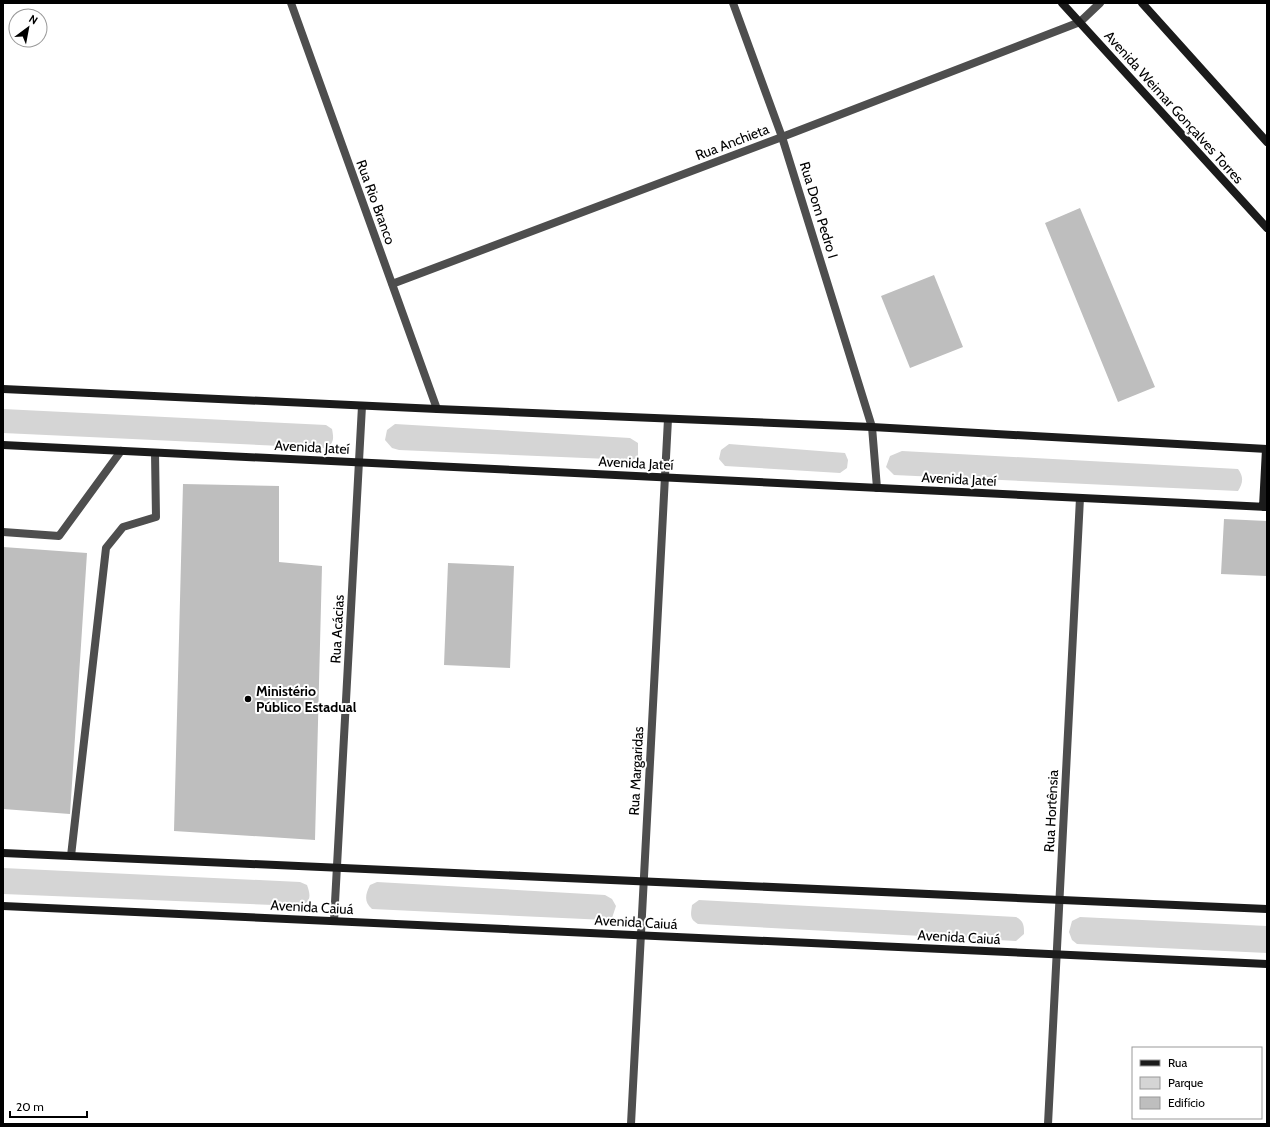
<svg xmlns="http://www.w3.org/2000/svg" width="1270" height="1127" font-family="Cabin,sans-serif">
<style>
.green{fill:#d5d5d5}
.building{fill:#bebebe}
.lines{fill:none;stroke-linecap:round;stroke-linejoin:round}
.lane{stroke:#4e4e4e;stroke-width:8}
.street{stroke:#4e4e4e;stroke-width:8}
.secondary{stroke:#1b1b1b;stroke-width:8}
.poi-dot{fill:#000;stroke:#fff;stroke-width:1.5}
.labels{text-anchor:middle;stroke-width:4;stroke-linejoin:round;paint-order:stroke}
.street-label{font-size:14px;fill:#000;stroke:#fff}
.poi-label{font-size:14px;font-weight:bold;fill:#000;stroke:#fff;text-anchor:start}
</style>
<rect width="100%" height="100%" fill="#fff"/>
<path class="green" d="M3 409 326 425 332 429C334 439 334 444 325 448L3 433Z
M395 424 630 438 638 443V457L632 460 399 450 392 448 385 440 387 430Z
M729 444 845 453 848 460 847 468 840 473 725 466 719 459 721 450Z
M902 451 1238 469C1244 477 1243 483 1238 491L894 475 886 467 890 456Z
M3 868 300 882 307 885C311 896 311 902 300 906L3 894Z
M377 882 605 895 612 899 616 906 612 918 606 920 372 909C364 902 365 895 370 885Z
M699 900 1016 917C1024 921 1024 926 1024 934L1016 941 698 924C689 919 691 914 692 905Z
M1080 917 1267 926V953L1077 944 1072 940 1069 932 1072 921Z"/>
<path class="building" d="M1080 208 1155 387 1118 402 1045 223Z
M934 275 963 347 910 368 881 296Z
M183 484 279 486V562L322 566 315 840 174 831Z
M1224 519 1267 521V576L1221 574Z
M3 547 87 553 70 814 3 809Z
M448 563 514 566 510 668 444 665Z"/>
<g class="lines">
<path class="lane" d="M3 532 59 536 121 451
M71 856 106 548 123 527 156 517 155 453"/>
<path class="street" d="M291 3 437 409
M733 3 782 137 872 427 877 488
M392 284 782 137 1080 22 1100 3
M334 921 362 406
M631 1124 668 419
M1048 1124 1080 498"/>
<path class="secondary" d="M1062 3 1267 228
M1142 3 1267 142
M3 389 437 409 872 427 1267 449
M3 445 1267 507
M1263 507 1266 449
M3 853 1267 909
M3 906 1267 964"/>
</g>
<circle class="poi-dot" cx="248" cy="699" r="4"/>
<g class="labels">
<g class="street-label">
<text transform="translate(1174 107) rotate(48)" y="5">Avenida Weimar Gonçalves Torres</text>
<text transform="translate(732 142) rotate(-21)" y="5">Rua Anchieta</text>
<text transform="translate(376 202) rotate(70)" y="5">Rua Rio Branco</text>
<text transform="translate(819 210) rotate(73)" y="5">Rua Dom Pedro I</text>
<text transform="translate(312 447) rotate(3)" y="5">Avenida Jateí</text>
<text transform="translate(636 463) rotate(3)" y="5">Avenida Jateí</text>
<text transform="translate(959 479) rotate(3)" y="5">Avenida Jateí</text>
<text transform="translate(337 629) rotate(-87)" y="5">Rua Acácias</text>
<text transform="translate(636 771) rotate(-87)" y="5">Rua Margaridas</text>
<text transform="translate(1051 811) rotate(-87)" y="5">Rua Hortênsia</text>
<text transform="translate(312 907) rotate(3)" y="5">Avenida Caiuá</text>
<text transform="translate(636 922) rotate(3)" y="5">Avenida Caiuá</text>
<text transform="translate(959 937) rotate(3)" y="5">Avenida Caiuá</text>
</g>
<g class="poi-label">
<text x="256" y="696">Ministério<tspan x="256" dy="16">Público Estadual</tspan></text>
</g>
</g>
<rect width="1270" height="1127" fill="none" stroke="#000000" stroke-width="8"/>
<rect x="1132" y="1047" width="130" height="72" fill="#ffffff" stroke="#999999"/>
<rect x="1140" y="1060" width="20" height="6" fill="#1b1b1b" stroke="#999999"/>
<text x="1168" y="1067" font-size="12" fill="#000000">Rua</text>
<rect x="1140" y="1077" width="20" height="12" fill="#d5d5d5" stroke="#999999"/>
<text x="1168" y="1087" font-size="12" fill="#000000">Parque</text>
<rect x="1140" y="1097" width="20" height="12" fill="#bebebe" stroke="#999999"/>
<text x="1168" y="1107" font-size="12" fill="#000000">Edifício</text>
<g transform="translate(28 28) rotate(32)"><circle r="19" fill="#ffffff" stroke="#999999"/>
<path d="M0-3L7 15L0 10L-7 15Z" fill="#000000"/>
<text y="-6" font-size="11" font-weight="bold" text-anchor="middle" fill="#000000">N</text>
</g>
<path d="M10 1111v6h77v-6" fill="none" stroke="#000000" stroke-width="2"/>
<text x="16" y="1111" font-size="12" fill="#000000" stroke="#ffffff" stroke-width="3" paint-order="stroke">20 m</text>
</svg>
